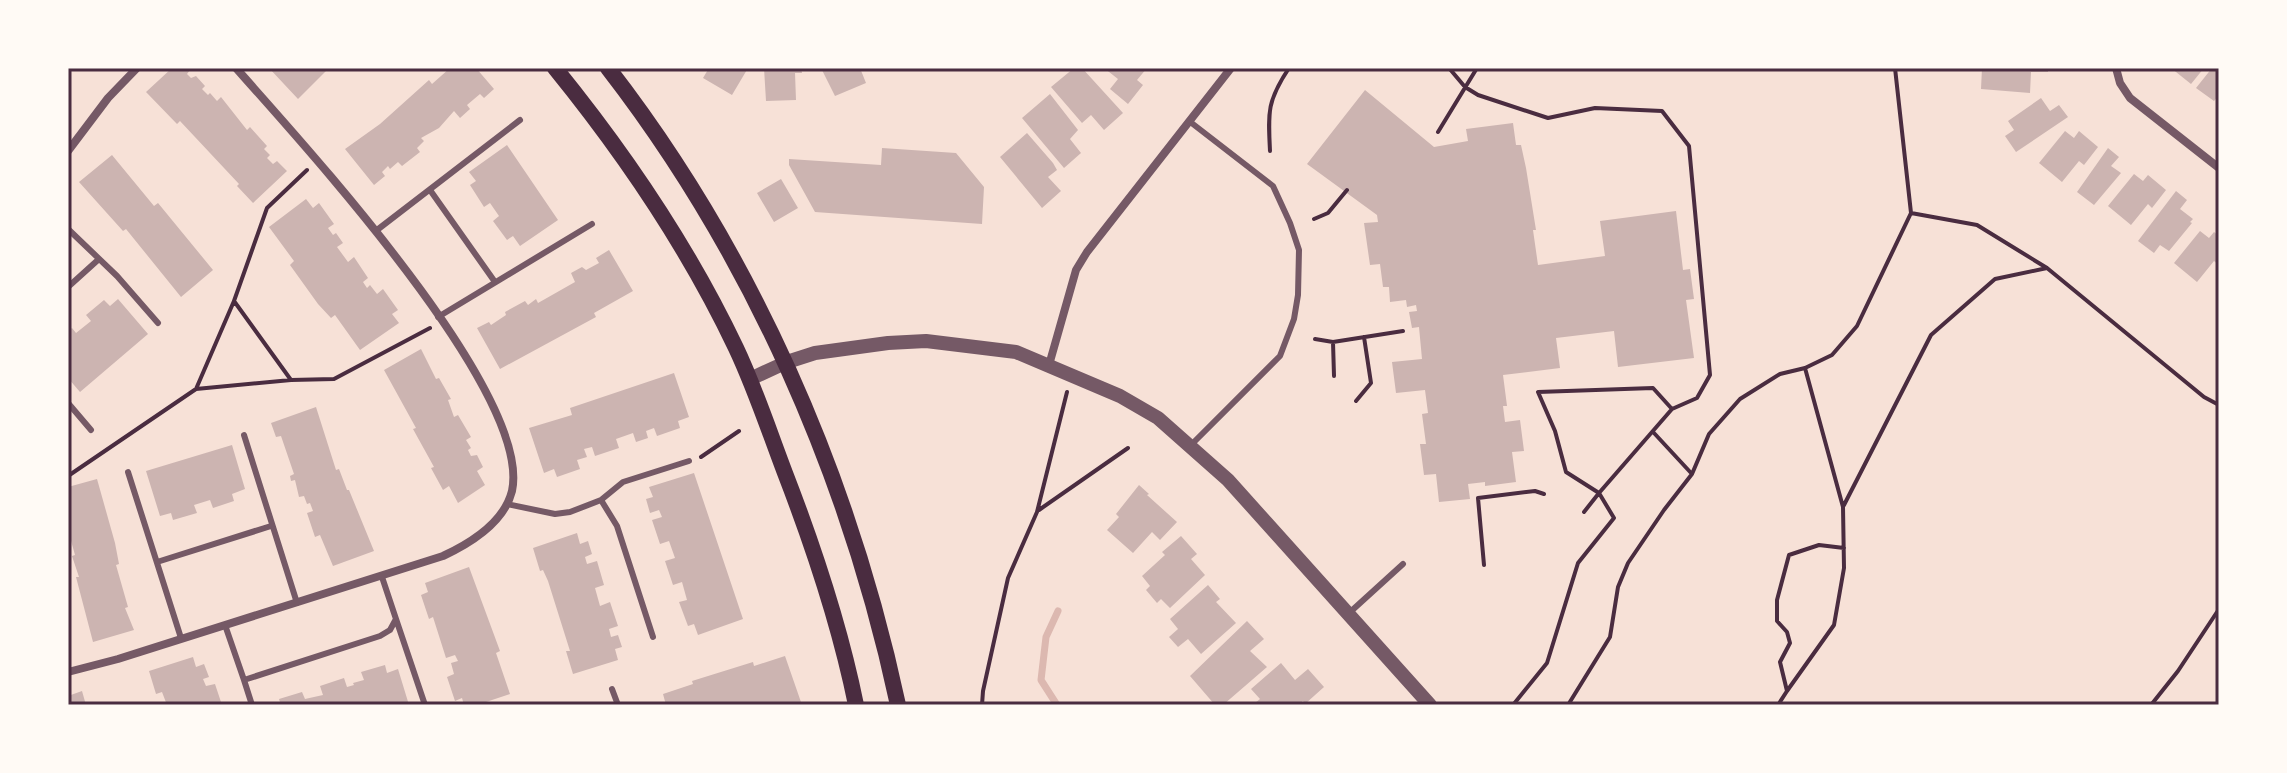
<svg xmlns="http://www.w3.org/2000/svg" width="2287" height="773" font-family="'Sofia Sans Condensed',sans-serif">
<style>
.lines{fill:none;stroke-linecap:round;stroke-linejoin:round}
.stream{stroke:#dcb8b0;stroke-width:7}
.building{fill:#ccb4b1}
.path{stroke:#4a2c40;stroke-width:4}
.service{stroke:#755966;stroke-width:6}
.minor{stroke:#755966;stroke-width:8}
.tertiary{stroke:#755966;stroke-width:14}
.secondary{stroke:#4a2c40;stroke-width:16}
.neatline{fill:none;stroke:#4a2c40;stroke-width:3}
</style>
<rect width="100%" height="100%" fill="#f7e1d7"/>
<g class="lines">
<path class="stream" d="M1057 705 1041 680 1046 637 1058 611"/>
</g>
<path class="building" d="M172 68H188L190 70 187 74 191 78 196 76 205 86 202 89 208 95 210 93 217 101 221 97 247 130 250 127 267 146 264 149 270 155 267 158 273 164 277 161 287 171 253 203 237 186 239 184 180 121 177 124 146 92Z
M269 68H329L298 99Z
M450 68H476L494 89 484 98 480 94 467 105 470 109 460 118 454 111 439 128 421 138 424 141 417 148 420 152 402 166 398 162 390 169 388 166 382 172 385 176 374 185 345 149 380 124 429 80 432 84Z
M709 68H748L732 95 703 78Z
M764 68H801L802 73H795L796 100 766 101Z
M821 68H860L866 83 835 96Z
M1074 68H1082L1123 113 1104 130 1091 115 1082 123 1051 87Z
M1104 68H1147L1137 80 1143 85 1128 104 1110 89 1118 79Z
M1982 68H2048V72H2031L2030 93 1981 89Z
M2171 68H2204L2191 84Z
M2212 68 2219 72V95L2214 101 2196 88Z
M1365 90 1434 147 1468 141 1466 129 1513 123 1516 145H1521L1526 168 1536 230H1533L1538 265 1605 256 1600 221 1676 211 1683 270 1690 269 1694 299 1686 300 1694 358 1618 367 1614 331 1556 338 1560 368 1503 375 1507 406H1503L1505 422 1520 420 1524 451 1512 452 1516 482 1485 486V482L1468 484 1470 499 1439 502 1436 474 1424 475 1420 444H1426L1422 414 1428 413 1425 390 1396 393 1392 362 1422 359 1419 327 1412 328 1409 312 1417 311 1416 305 1407 307 1406 300 1390 302 1389 287H1383L1380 264 1370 265 1364 223 1378 222 1377 215 1307 164Z
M1050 94 1078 130 1070 139 1081 153 1064 168 1022 118Z
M2041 98 2050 111 2059 105 2068 117 2016 152 2005 136 2014 130 2008 121Z
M2065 131 2074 138 2079 131 2098 147 2084 165 2079 161 2062 182 2039 163Z
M1027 133 1053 163 1057 170 1048 177 1061 191 1042 208 1000 157Z
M507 145 558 220 520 246 513 236 507 240 493 221 499 216 490 203 484 207 470 185 476 181 469 172Z
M882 148 956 153 984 187 982 224 815 212 789 165V159L881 165Z
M2108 148 2119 157 2111 166 2121 173 2094 205 2077 192Z
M112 155 154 206 158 203 213 270 181 297 126 229 123 231 79 182Z
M2134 174 2143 181 2148 175 2166 190 2152 208 2148 204 2131 225 2108 206Z
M781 179 798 208 774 222 757 193Z
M2176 191 2187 200 2180 209 2193 219 2190 222 2192 223 2169 251 2160 245 2154 253 2138 241Z
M306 199 313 208 319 203 334 224 328 228 333 235 336 233 343 243 337 247 348 262 354 257 368 278 363 282 367 288 370 285 377 294 383 289 398 310 392 314 399 323 360 350 335 315 331 318 318 304 290 265 294 261 269 227Z
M2200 231 2209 238 2214 232 2219 236V265L2214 261 2197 282 2174 263Z
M609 250 633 291 594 313 596 317 500 369 477 328 489 322 491 325 506 315 505 312 525 301 528 305 536 299 538 303 575 282 571 273 582 267 586 270 599 263 596 258Z
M118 299 148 334 80 392 68 378V331L72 328 76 333 91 321 86 315 104 300 110 306Z
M421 349 436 379 439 378 451 399 448 400 454 417 458 415 471 437 466 440 471 448 468 450 471 456 477 455 483 467 477 471 485 485 458 503 449 486 443 490 431 468 434 467 413 429 416 428 384 370Z
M674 373 689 417 678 421 680 428 657 436 654 428 646 431 648 438 636 442 633 433 616 439 619 448 595 456 592 447 584 449 587 457 577 460 580 469 557 477 554 469 544 473 529 428 572 415 570 408Z
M316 407 336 470 339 469 347 490H349L374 551 333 566 320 535 315 537 307 513 313 511 310 503 307 504 304 496 299 497 295 480 291 481 290 476 294 474 281 436 276 437 271 423Z
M232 445 245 489 232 494 234 501 213 508 210 500 194 505 197 513 173 520 171 513 160 516 146 471Z
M694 473 743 619 698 635 694 624 688 626 679 602 687 600 682 582 673 585 665 561 675 558 669 541 660 544 652 520 662 517 659 510 650 513 646 499 653 497 649 487Z
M97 479 115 543 119 564 116 565 128 607 125 608 134 630 93 642 76 577H79L72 556 75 555 68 530V487Z
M1139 485 1149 494 1147 495 1177 522 1160 540 1152 532 1133 553 1107 530 1119 517 1116 514Z
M577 533 580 544 588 541 592 554 585 557 587 564 597 561 604 585 595 588 600 606 610 602 618 626 609 629 611 637 618 635 622 647 615 649 618 660 573 674 566 651H570L548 581 543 570 540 571 533 548Z
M1181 536 1197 554 1191 559 1205 575 1170 608 1161 599 1157 603 1146 590 1150 586 1142 576 1165 555 1162 552Z
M469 567 500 651 496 653 510 694 477 705H464L462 698 455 701 447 677 454 674 451 663 458 661 455 655 446 658 433 617 429 619 421 595 428 592 425 583Z
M1208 585 1220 599 1216 602 1236 623 1201 654 1188 639 1178 647 1169 637 1178 629 1170 619Z
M1247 621 1264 639 1250 651 1267 667 1223 705H1215L1190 676Z
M785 656 802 705H666L663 694 693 684 692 681 753 662 754 666Z
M193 657 196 667 204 664 209 677 203 679 206 686 215 684 222 705H167L162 692 156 694 149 671Z
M1281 663 1295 680 1308 669 1324 687 1305 704 1303 701 1298 705H1257L1255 703 1260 699 1251 689Z
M385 665 387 673 398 669 409 705H281L279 699 302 692 305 699 323 695 320 686 344 678 347 687 354 685 353 683 364 680 361 672Z
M82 691 86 705H68V696Z"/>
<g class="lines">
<path class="path" d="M1449 68 1465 87 1478 95 1548 118 1595 108 1662 111 1689 146 1710 375 1697 398 1672 409 1599 493 1566 472 1555 431 1538 392 1653 388 1672 409
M1438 132 1477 68
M1270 151C1268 112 1267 101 1289 68
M1911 213 1977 225 2047 268
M1314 219 1328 213 1347 190
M234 301 291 380
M1315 339 1333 342 1403 331
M1333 342 1334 376
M196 389 234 301 267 208 307 170
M1356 401 1371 383 1364 337
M1654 433 1692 474
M701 457 739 431
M68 476 196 389 291 380 334 379 430 328
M1844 505 1931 335 1995 279 2047 268 2204 397 2219 405
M1039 510 1128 448
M1484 565 1478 498 1535 491 1544 494
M1787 691 1834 625 1844 568 1843 507 1805 368 1832 355 1857 326 1911 213 1895 68
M982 705 983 691 1008 578 1037 512 1067 392
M1513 705 1547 663 1578 563 1614 518 1599 493 1584 512
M1568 705 1610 637 1618 587 1628 563 1664 510 1692 474 1709 434 1740 399 1780 374 1805 368
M1778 705 1787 691 1780 662 1790 643 1787 632 1777 621V600L1789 555 1819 545 1844 548
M2151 705 2178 671 2219 609"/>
<path class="service" d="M1189 121 1273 186 1290 223 1299 250 1298 295 1294 319 1280 356 1191 445
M430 190 495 282
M68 229 117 276 158 323
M377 230 520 120
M68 287 99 259
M438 317 592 224
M68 403 91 430
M244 435 297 603
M128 472 181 638
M601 500 617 526 653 637
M507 504 555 514 570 512 601 500 623 482 689 461
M157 562 271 526
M1348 614 1403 564
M396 619 425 705
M225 625 244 680 380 636 390 630 396 619 382 577
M244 680 252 705
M612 689 618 705"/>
<path class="minor" d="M2116 68 2120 83 2130 98 2219 168
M68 151 108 98 137 68
M1049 365 1076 270 1087 252 1231 68
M68 672 118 659 443 556C471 543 504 523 512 491 533 393 301 142 236 68"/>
<path class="tertiary" d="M750 379 787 362 815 353 888 343 926 341 1016 352 1120 396 1158 418 1228 480 1430 705"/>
<path class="secondary" d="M555 68C624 153 689 249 736 348 755 388 769 431 785 473 814 548 840 626 856 705
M608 68C752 254 849 476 898 705"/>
</g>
<rect width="2287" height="773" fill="none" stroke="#fffaf5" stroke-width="140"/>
<rect x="70" y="70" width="2147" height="633" class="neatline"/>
</svg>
